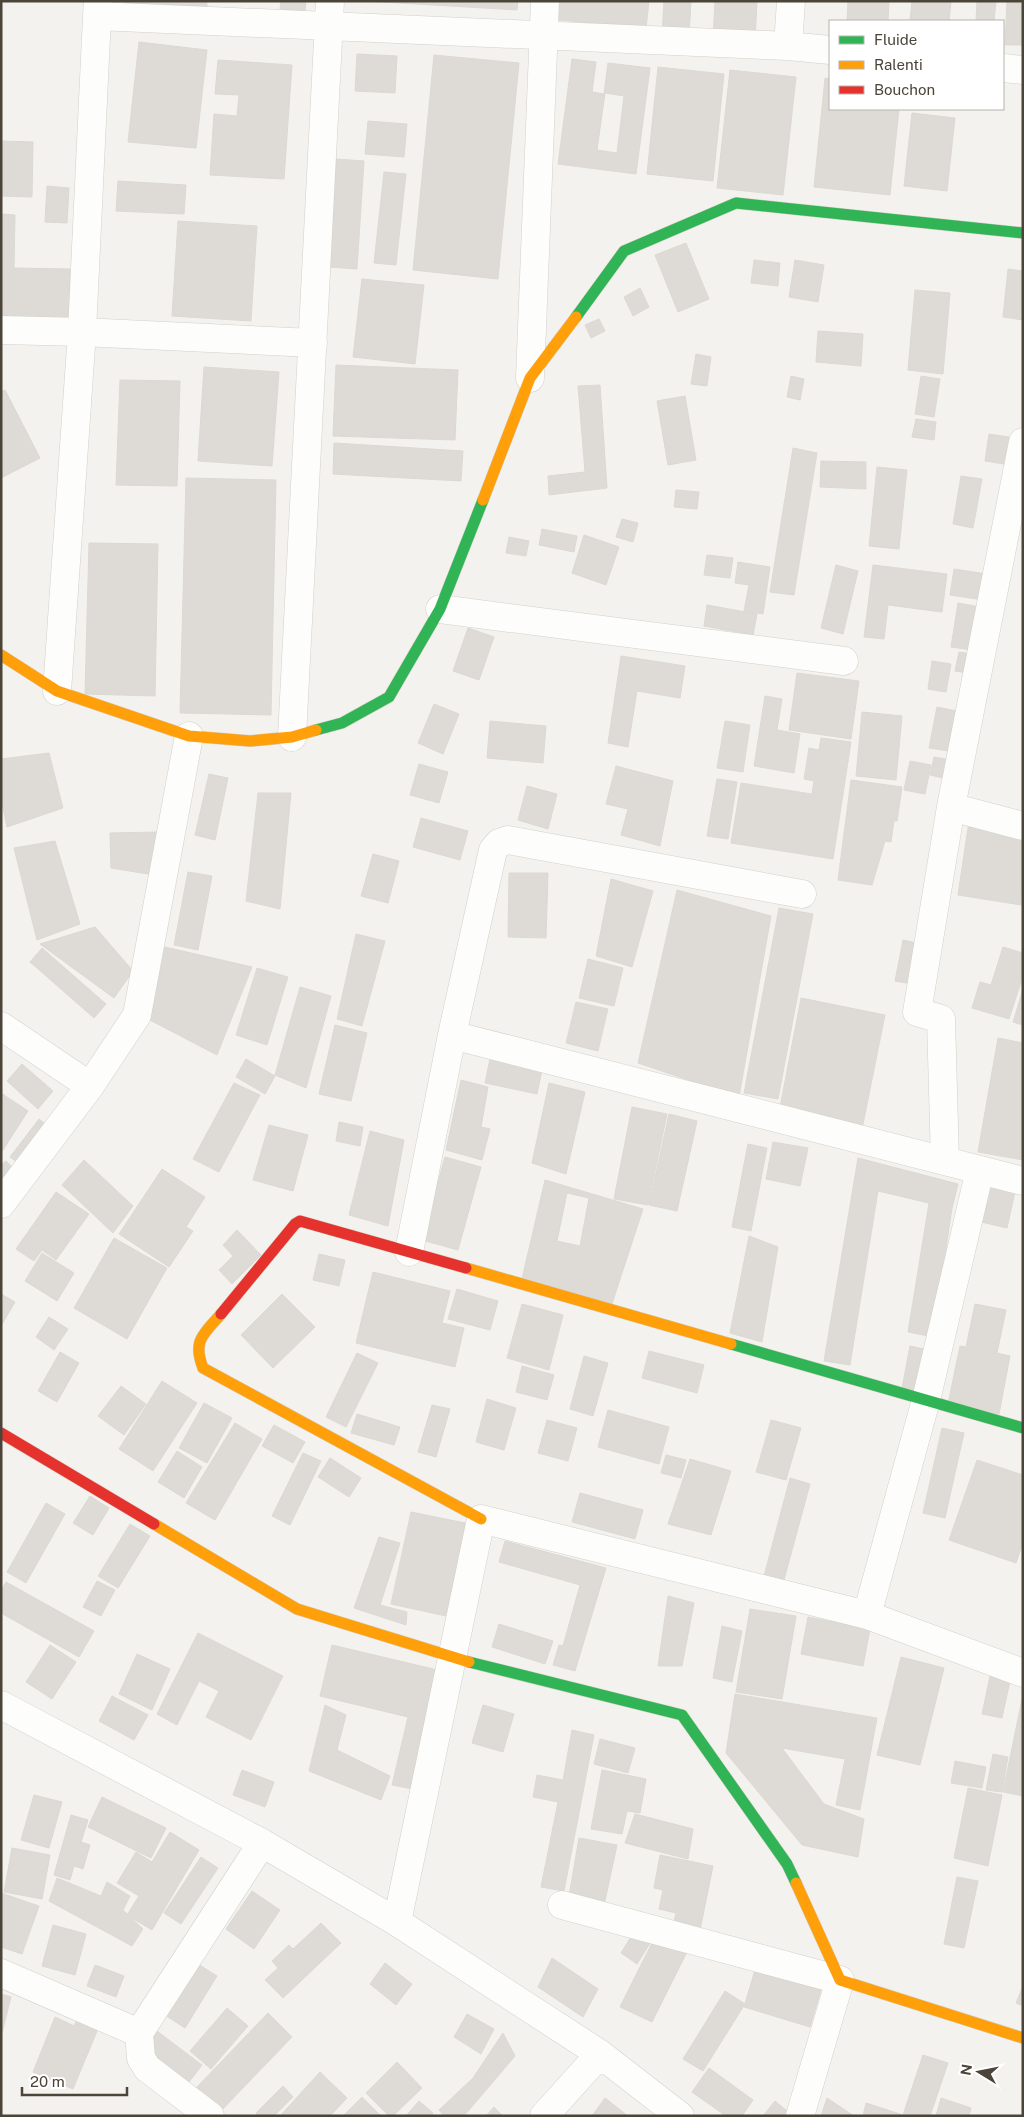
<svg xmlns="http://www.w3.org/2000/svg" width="1024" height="2117" font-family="'Public Sans',sans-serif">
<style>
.building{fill:#dedbd6;stroke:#dcd9d4;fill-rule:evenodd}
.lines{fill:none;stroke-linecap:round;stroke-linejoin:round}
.street-casing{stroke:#d2d0cb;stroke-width:29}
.fast-casing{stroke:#d3cfc5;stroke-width:12}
.slow-casing{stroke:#d3cfc5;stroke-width:12}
.jam-casing{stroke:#d3cfc5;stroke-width:12}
.street{stroke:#fdfdfc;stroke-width:28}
.fast{stroke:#30b455;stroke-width:11}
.slow{stroke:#ff9f0a;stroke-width:11}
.jam{stroke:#e5322d;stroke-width:11}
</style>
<rect width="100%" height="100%" fill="#f4f2ee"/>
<path class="building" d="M125 1H207V9L125 5Z
M281 1H306L305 12 280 9Z
M365 1H518L517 10Z
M560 1H649L646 28 559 20Z
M664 1H691L689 36 662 35Z
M715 1H757L755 40 713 38Z
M848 1H889L888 21H847Z
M912 1H951L949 21H910Z
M977 1H996L994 21H976Z
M1007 1H1023V45H1005Z
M139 42 207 50 196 148 128 142Z
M357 54 397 56 395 93 355 91Z
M434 55 519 63 498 279 413 270Z
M572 59 596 62 592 92 604 94 608 63 650 68 636 174 558 164ZM605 93 624 96 617 153 597 150Z
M218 60 292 65 284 179 210 175 214 114 237 116 239 95 215 94Z
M658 67 724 74 713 181 647 174Z
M730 70 796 77 783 195 717 188Z
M825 78 830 79V109H899L890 195 814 187Z
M912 113 955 118 947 191 904 186Z
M368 121 407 124 404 157 365 154Z
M1 141 33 142 32 197 1 196Z
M336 159 364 161 357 269 329 267Z
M384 172 406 174 396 265 374 263Z
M118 181 186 185 184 214 116 211Z
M47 186 69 188 67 223 45 222Z
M1 214 15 215 14 268 70 269V320L1 319Z
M178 221 257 226 251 321 172 316Z
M686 243 709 299 678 312 655 255Z
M754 260 780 263 778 286 751 283Z
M795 260 824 265 818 302 789 297Z
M1008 269 1023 271V320L1003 317Z
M362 279 424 285 415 364 353 357Z
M640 288 649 307 633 316 624 297Z
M915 290 950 293 943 374 908 370Z
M599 319 605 331 591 338 585 325Z
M818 331 863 334 861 366 816 362Z
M696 354 711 357 707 386 691 384Z
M336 365 458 370 455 440 333 436Z
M204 367 279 372 272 466 198 461Z
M791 376 804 379 800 400 787 397Z
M921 376 940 379 934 417 915 414Z
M120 380 180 381 177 486 116 485Z
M600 385 607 488 549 495 548 476 585 472 578 386Z
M5 390 40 458 1 478V392Z
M685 396 696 460 668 465 657 401Z
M916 419 936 422 934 440 912 437Z
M989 434 1009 437 1004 464 985 461Z
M334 443 463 451 461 481 333 474Z
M793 448 817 453 794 595 770 592Z
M821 461 866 462V489L820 487Z
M877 467 907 470 899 549 869 546Z
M961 476 982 479 973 528 953 524Z
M186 478 276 480 271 715 180 713Z
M676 490 699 492 697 509 674 507Z
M622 519 638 523 633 542 616 537Z
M542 529 577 536 574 552 539 545Z
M584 535 619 547 606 585 572 573Z
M509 537 529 541 526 556 506 553Z
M89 543 158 544 155 696 85 694Z
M707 555 733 558 730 578 704 575Z
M738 562 770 567 763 614 744 611 749 585 735 583Z
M836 565 858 571 843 634 821 628Z
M873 565 947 574 942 612 888 605 884 639 864 637Z
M954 569 987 574 983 600 950 595Z
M958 603 980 607 972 650 951 647Z
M707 605 757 614 753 635 704 626Z
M468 628 494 637 479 680 453 671Z
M959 652 977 655 973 674 955 671Z
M621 656 685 666 680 698 637 691 628 747 608 743Z
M932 661 951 664 946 692 928 689Z
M797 673 859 681 851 739 789 730Z
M765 696 782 699 777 730 800 734 794 773 754 766Z
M434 704 459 714 443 754 418 743Z
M937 707 957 711 949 751 929 748Z
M862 712 902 716 896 780 856 776Z
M490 721 546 726 543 763 487 758Z
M725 721 750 725 743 772 717 768Z
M821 738 851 742 833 859 731 843 741 783 812 794 814 781 804 779 809 748 819 750Z
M49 753 63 808 7 827 1 799V759Z
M934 757 956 761 952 780 930 775Z
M910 761 931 765 925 794 904 790Z
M419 764 448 772 439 803 410 795Z
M616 766 673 781 660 846 621 835 628 809 606 804Z
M209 774 228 778 215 840 195 835Z
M717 779 737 782 728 839 707 836Z
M851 780 902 787 897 821H894L891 842 885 841 872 885 838 880Z
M527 786 557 794 548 829 518 820Z
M258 793H291L280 909 246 901Z
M421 818 468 831 460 860 413 847Z
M969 821 1023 829 1021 905 958 895Z
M159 832 154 875 111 868 110 833Z
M55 841 80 924 37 940 14 848Z
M373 854 399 861 388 903 361 896Z
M188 872 212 876 198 950 174 945Z
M509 873H548L546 938 508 937Z
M611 879 653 891 632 967 596 956Z
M677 890 771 916 739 1097 638 1063Z
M779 908 813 914 778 1099 744 1093Z
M95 927 133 971 114 998 40 944Z
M356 934 385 941 362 1026 337 1019Z
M903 940 926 945 919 985 895 981Z
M165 947 252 967 217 1055 150 1020Z
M1003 947 1023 953V976L1009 1019 972 1008 980 982 991 985Z
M42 948 106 1004 94 1018 30 962Z
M588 959 623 968 614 1006 579 998Z
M257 968 288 977 267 1045 236 1035Z
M300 987 331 996 306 1088 275 1075Z
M1023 989V1025L1013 1022Z
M801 998 885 1015 862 1129 779 1112Z
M576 1002 608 1009 598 1051 566 1043Z
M335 1025 367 1033 351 1101 319 1094Z
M998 1038 1023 1043V1160L978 1152Z
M246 1059 275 1076 265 1094 236 1077Z
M490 1059 542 1070 537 1094 485 1083Z
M22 1064 53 1091 38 1109 7 1081Z
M461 1080 488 1087 481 1127 490 1129 482 1160 446 1150Z
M234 1083 260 1095 219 1172 193 1159Z
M549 1083 585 1092 566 1174 532 1163Z
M1 1093 28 1111 1 1153Z
M632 1107 667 1114 648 1205 614 1199Z
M669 1114 697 1121 677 1211 649 1205Z
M39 1119 52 1129 24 1167 10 1157Z
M339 1122 363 1127 360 1146 336 1141Z
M269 1125 308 1135 293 1191 253 1180Z
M370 1131 404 1140 388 1226 349 1215Z
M773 1142 808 1148 800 1186 766 1179Z
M748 1144 767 1148 751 1231 732 1227Z
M445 1157 481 1167 458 1250 422 1240Z
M858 1158 958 1184 952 1208 933 1337 908 1332 929 1203 878 1191 850 1365 824 1361Z
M84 1160 133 1206 113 1233 62 1185Z
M6 1161 20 1174 1 1194V1165Z
M162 1169 205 1197 186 1227 193 1231 169 1267 119 1234Z
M983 1175 1017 1183 1007 1228 973 1220Z
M545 1180 643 1209 609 1313 521 1283ZM567 1193 589 1198 580 1246 557 1241Z
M56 1192 89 1214 56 1260 42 1250 34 1261 16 1249Z
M237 1230 261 1255 232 1284 219 1270 233 1256 223 1245Z
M749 1236 778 1247 762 1342 730 1333Z
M114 1238 167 1268 127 1339 74 1308Z
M42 1253 74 1273 57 1301 25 1281Z
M319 1254 345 1260 339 1286 313 1280Z
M373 1272 450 1291 442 1323 464 1328 455 1367 356 1343Z
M457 1289 498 1301 490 1330 448 1319Z
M1 1294 15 1302 1 1326Z
M282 1294 315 1327 273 1368 241 1335Z
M522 1304 563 1315 549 1370 507 1358Z
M975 1304 1006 1310 997 1353 1010 1356 999 1414 948 1404 960 1346 966 1347Z
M49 1317 68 1329 54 1350 36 1337Z
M910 1346 933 1351 925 1392 902 1388Z
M649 1351 704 1365 697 1393 642 1378Z
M60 1352 79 1363 57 1402 38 1391Z
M357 1353 378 1363 346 1427 326 1417Z
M584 1356 608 1363 593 1416 570 1409Z
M522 1366 554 1375 547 1400 516 1392Z
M162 1381 197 1403 153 1471 119 1449Z
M121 1386 146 1404 124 1435 98 1416Z
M487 1399 516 1408 504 1450 476 1442Z
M204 1403 232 1418 207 1463 179 1448Z
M432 1405 450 1409 436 1457 418 1452Z
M608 1410 669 1427 659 1464 598 1447Z
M357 1414 400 1427 394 1445 351 1433Z
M547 1420 577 1428 568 1461 538 1453Z
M771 1420 801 1428 786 1480 756 1472Z
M235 1423 262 1439 215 1520 186 1503Z
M274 1425 305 1442 293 1463 262 1446Z
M942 1428 964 1433 945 1518 923 1513Z
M177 1451 202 1467 184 1498 158 1482Z
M303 1453 321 1461 290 1525 272 1516Z
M666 1455 686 1460 681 1478 661 1473Z
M330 1458 361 1478 349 1497 318 1477Z
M690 1459 731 1471 711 1535 668 1524Z
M977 1460 1023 1475V1542L1016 1563 949 1540Z
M790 1478 810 1484 784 1580 764 1576Z
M580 1493 643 1510 635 1539 572 1522Z
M90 1496 109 1508 93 1535 73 1523Z
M46 1503 65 1514 26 1583 7 1572Z
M411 1512 475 1525 455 1618 391 1604Z
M130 1524 150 1536 118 1588 98 1576Z
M379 1537 400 1543 380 1605 407 1612 406 1625 354 1608Z
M505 1541 606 1568 575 1671 553 1665 559 1645 563 1646 580 1585 499 1562Z
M97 1581 115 1590 101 1616 83 1607Z
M6 1582 94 1631 79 1657 1 1613V1591Z
M668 1596 694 1603 682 1666H658Z
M750 1609 796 1616 782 1699 736 1692Z
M808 1617 870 1629 863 1666 801 1654Z
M499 1624 553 1641 545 1664 492 1647Z
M722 1626 742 1631 732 1682 713 1678Z
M198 1633 283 1676 251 1740 206 1717 219 1691 199 1681 177 1725 157 1714Z
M50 1645 76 1662 52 1699 26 1682Z
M332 1645 446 1672 418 1790 392 1785 408 1717 320 1696Z
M137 1654 170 1669 152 1710 119 1694Z
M901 1657 944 1668 920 1765 877 1755Z
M990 1676 1010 1681 1002 1718 982 1714Z
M735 1694 877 1718 860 1810 836 1805 845 1759 782 1748 824 1804 864 1819 858 1857 802 1845 726 1753Z
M112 1696 148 1715 134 1740 99 1721Z
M1022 1699H1023V1796L1003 1792Z
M325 1705 346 1715 337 1750 390 1776 381 1800 309 1771Z
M483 1705 514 1714 503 1752 472 1743Z
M572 1730 594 1735 564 1891 541 1887 558 1802 533 1797 537 1775 563 1780Z
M600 1739 635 1748 628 1773 594 1764Z
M993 1754 1008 1757 1002 1792 986 1790Z
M955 1761 986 1767 982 1788 951 1783Z
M242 1770 274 1782 265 1807 233 1795Z
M602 1770 646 1779 640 1813 627 1811 622 1834 591 1829Z
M968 1788 1002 1795 988 1866 954 1858Z
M34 1795 62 1802 49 1848 21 1840Z
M102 1797 166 1828 151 1858 88 1827Z
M635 1814 693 1829 688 1859 625 1843Z
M71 1815 88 1820 81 1842 90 1845 83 1869 74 1866 70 1880 54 1875Z
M170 1832 199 1850 152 1930 127 1915 139 1896 117 1883 136 1852 152 1862Z
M579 1838 617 1845 603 1910 569 1896Z
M12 1848 50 1855 42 1899 4 1892Z
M660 1855 713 1866 699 1935 672 1930 676 1913 659 1909 663 1890 654 1888Z
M201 1857 218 1868 181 1924 164 1913Z
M957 1877 978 1881 964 1948 944 1944Z
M57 1878 101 1896 107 1882 130 1896 123 1910 143 1929 132 1946 49 1901Z
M252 1891 280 1910 254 1949 226 1929Z
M1 1893 39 1906 22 1954 1 1947Z
M321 1923 341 1943 283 1998 265 1980 278 1968 272 1961 289 1945 293 1949Z
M53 1925 86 1934 75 1975 42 1966Z
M637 1927 654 1937 637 1964 621 1953Z
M656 1935 688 1950 652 2022 620 2007Z
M552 1958 598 1989 583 2017 538 1987Z
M385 1963 412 1984 396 2005 370 1984Z
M198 1964 217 1976 185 2028 165 2015Z
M95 1965 124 1976 116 1997 87 1986Z
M755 1970 821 1990 810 2027 744 2007Z
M1023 1986V2006L1016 2003Z
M725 1991 745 2004 703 2071 683 2059Z
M1 1994 11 1997 1 2037Z
M227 2008 248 2026 211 2069 190 2051Z
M268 2013 292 2037 219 2113 195 2089Z
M467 2014 494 2029 481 2054 454 2037Z
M79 2015 100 2024 73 2089 33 2072 55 2017 74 2026Z
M157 2031 202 2065 189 2082 144 2047Z
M503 2033 515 2056 464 2116H444L439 2110 473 2078Z
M923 2055 948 2063 930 2116H863L866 2103 903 2115Z
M397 2062 422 2088 393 2116H389L366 2093Z
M709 2068 753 2100 742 2116H726L692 2092Z
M320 2072 347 2098 330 2116H280Z
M283 2086 293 2097 274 2116H258L256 2113Z
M362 2097 381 2116H343Z
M605 2098 628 2116H592Z
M827 2098 854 2116H821Z
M941 2098 971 2108 969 2116H936Z
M419 2101 433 2113 431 2116H406Z
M775 2101 793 2116H763Z
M494 2107 503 2116H486Z"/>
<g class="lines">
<defs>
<path id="street" d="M98 1 97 16 788 46 830 50
M788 46 791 1
M1003 68 1023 70
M1 330 82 332 313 343
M530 378 545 1
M440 609 844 661
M57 691 82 332 97 16
M292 737 330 1
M951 807 1023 826
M1 1026 90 1086
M452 1035 1023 1181
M945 1161 941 1019 917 1012 951 807 1023 442
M1 1204 90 1086 137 1015 189 736
M409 1252 452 1035 493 850 499 843 508 840 802 894
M867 1615 926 1400 980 1170
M1 1705 262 1843 397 1922 600 2054 680 2116
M562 1905 840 1980 800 2116
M397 1922 481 1519 867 1615 1023 1673
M1 1973 139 2033
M210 2116 147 2068 141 2058 139 2033 262 1843
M544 2116 600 2054"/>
<path id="fast" d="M576 317 624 251 736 203 1023 233
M316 730 342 723 389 697 440 609 483 500
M731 1344 1023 1428
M469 1662 682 1715 787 1864 796 1883"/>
<path id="slow" d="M483 500 530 378 576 317
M1 655 57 691 189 736 250 741 292 737 316 730
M466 1268 731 1344
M221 1314C204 1334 192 1340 203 1368L481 1519
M154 1524 297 1609 469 1662
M796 1883 840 1980 1023 2038"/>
<path id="jam" d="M221 1314 295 1224 300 1221 466 1268
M1 1433 154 1524"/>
</defs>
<use href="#street" class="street-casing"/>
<use href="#fast" class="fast-casing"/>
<use href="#slow" class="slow-casing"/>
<use href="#jam" class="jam-casing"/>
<use href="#street" class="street"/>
<use href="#fast" class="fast"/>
<use href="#slow" class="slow"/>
<use href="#jam" class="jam"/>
</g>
<rect width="1024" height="2117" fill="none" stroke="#4b4439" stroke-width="5"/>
<rect x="829" y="20" width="175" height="90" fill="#ffffff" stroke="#b7b4b0"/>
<rect x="839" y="36" width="25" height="8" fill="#30b455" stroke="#b7b4b0"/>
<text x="874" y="45" font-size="15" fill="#4b4439">Fluide</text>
<rect x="839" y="61" width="25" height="8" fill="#ff9f0a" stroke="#b7b4b0"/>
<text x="874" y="70" font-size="15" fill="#4b4439">Ralenti</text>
<rect x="839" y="86" width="25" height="8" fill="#e5322d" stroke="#b7b4b0"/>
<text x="874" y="95" font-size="15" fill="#4b4439">Bouchon</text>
<g transform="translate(979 2072) rotate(280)" stroke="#ffffff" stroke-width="4" paint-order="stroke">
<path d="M0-4L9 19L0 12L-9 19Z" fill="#4b4439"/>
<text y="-8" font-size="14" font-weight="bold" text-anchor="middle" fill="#4b4439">N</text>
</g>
<path d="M22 2087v8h105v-8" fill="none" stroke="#4b4439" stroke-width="2.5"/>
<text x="30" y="2087" font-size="15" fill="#4b4439" stroke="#ffffff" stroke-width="4" paint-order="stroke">20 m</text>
</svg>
